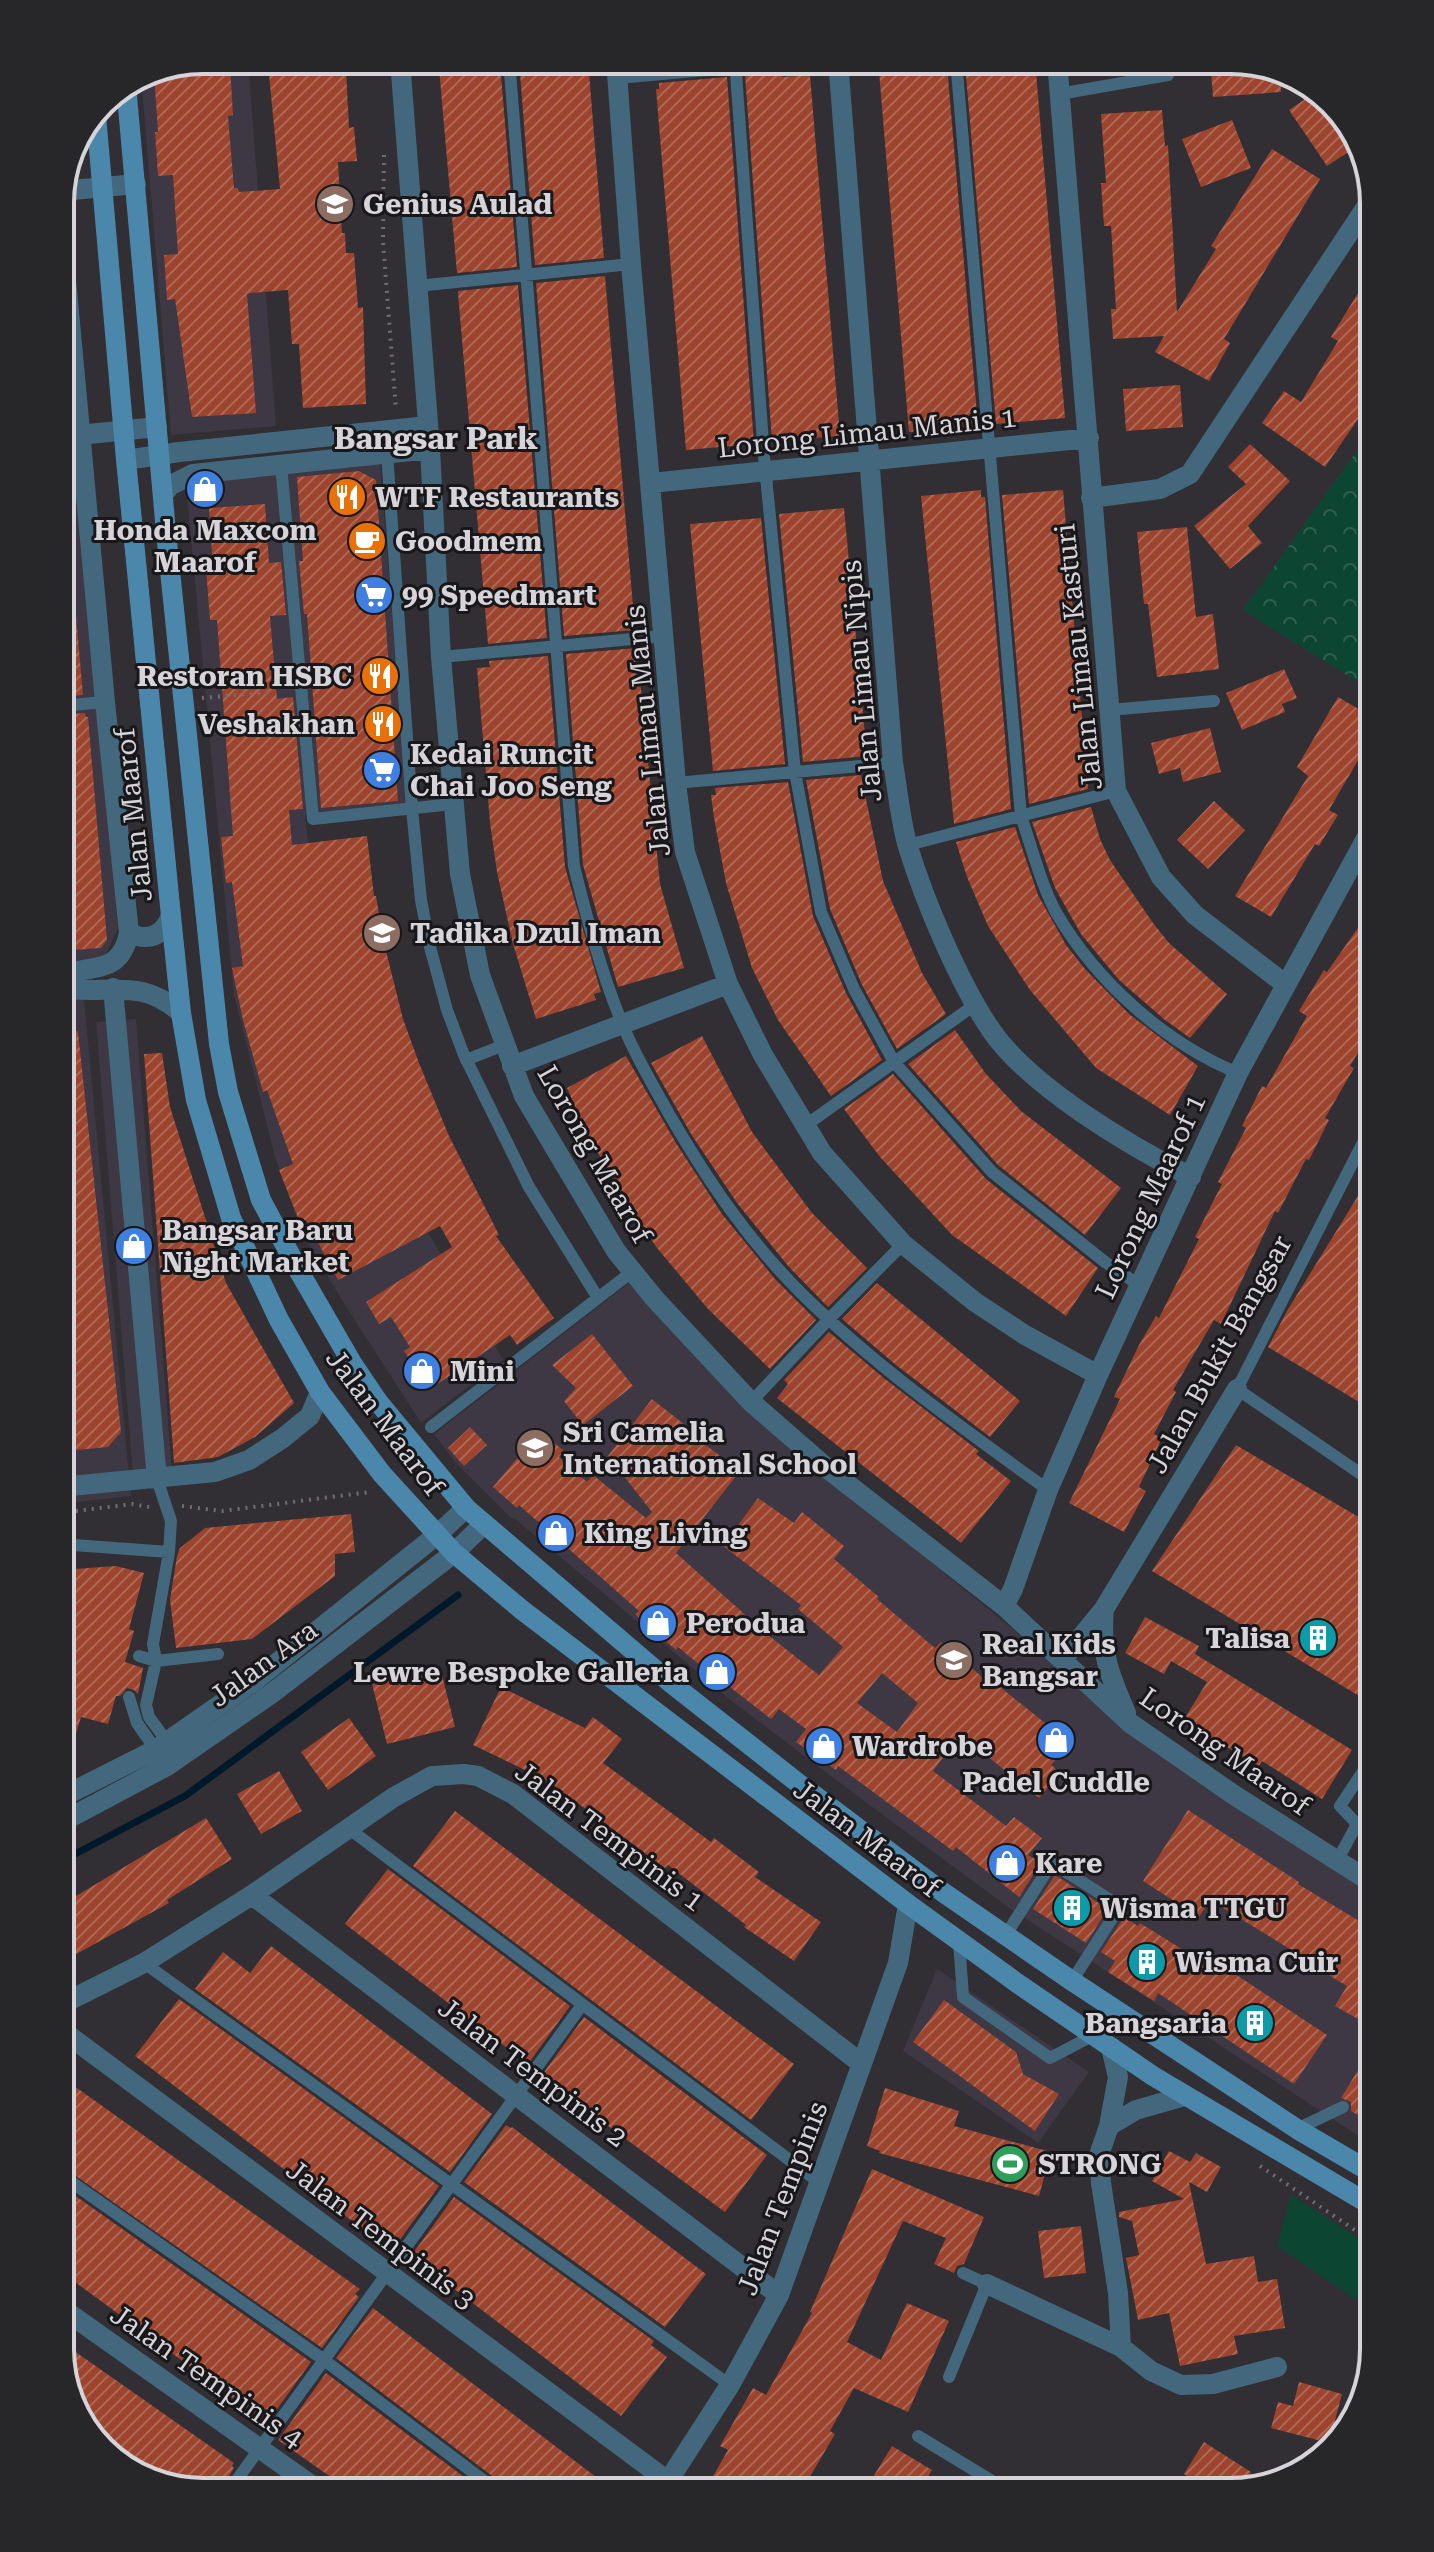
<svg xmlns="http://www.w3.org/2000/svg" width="1434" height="2552" font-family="'Roboto Serif',serif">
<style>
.built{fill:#3d3843}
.grass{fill:#0c4632}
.park{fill:url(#park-crowns)}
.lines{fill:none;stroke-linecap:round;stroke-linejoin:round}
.stream{stroke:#00192a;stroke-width:7}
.building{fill:url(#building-hatch);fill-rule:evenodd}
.path{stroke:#716e73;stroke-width:4;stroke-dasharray:2 6;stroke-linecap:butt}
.service{stroke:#43687e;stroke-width:12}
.minor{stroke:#43687e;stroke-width:20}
.tertiary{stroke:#43687e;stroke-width:20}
.secondary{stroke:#4a87ab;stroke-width:20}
.labels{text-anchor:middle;stroke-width:6;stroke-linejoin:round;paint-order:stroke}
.poi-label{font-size:28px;font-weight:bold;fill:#d6d4d8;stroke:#18171a;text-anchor:start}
.street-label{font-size:28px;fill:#d6d4d8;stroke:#18171a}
.neighbourhood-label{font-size:30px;font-weight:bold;fill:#d6d4d8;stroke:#18171a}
.rim{fill:none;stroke:#d6d4d8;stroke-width:4}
</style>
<defs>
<pattern id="park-crowns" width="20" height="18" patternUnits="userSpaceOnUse" patternTransform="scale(2)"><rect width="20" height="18" fill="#0c4632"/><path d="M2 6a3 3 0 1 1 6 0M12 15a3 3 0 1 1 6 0" fill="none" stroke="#2f604f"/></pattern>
<pattern id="building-hatch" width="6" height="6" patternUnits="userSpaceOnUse" patternTransform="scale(2)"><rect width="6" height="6" fill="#9c442e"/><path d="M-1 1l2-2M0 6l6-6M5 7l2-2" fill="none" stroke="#ad6755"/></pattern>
</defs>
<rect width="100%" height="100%" fill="#312e34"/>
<path class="built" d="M203 60H248L276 426 171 435 141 76 148 71Z
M60 313 118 929 84 999 131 1496 60 1504Z
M380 463 407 804 305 815 325 978 425 1227 503 1360 421 1423 340 1297 303 1235 275 1157 234 995 186 486 193 482Z
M136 1019 172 1470 133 1474 96 1022Z
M629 1283 705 1366 862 1506 1052 1661 1374 1893V2146L1008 1907 860 1798 733 1702 514 1518 512 1519 456 1463 434 1434Z
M937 1969 1089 2072 1038 2143 903 2051Z"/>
<path class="grass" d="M1291 2195 1374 2248V2312L1277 2246Z"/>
<path class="park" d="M1374 427V692L1243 610Z"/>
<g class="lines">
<path class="stream" d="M60 1862 185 1796 458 1595"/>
</g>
<path class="building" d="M519 60H588L604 258 535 265Z
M1002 60H1035L1065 418 996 424 965 64Z
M1210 60H1241L1280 74 1281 92 1213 97Z
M500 63 517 267 457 273 439 68Z
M947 66 978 426 909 432 879 71Z
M230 67 233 115 228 116 234 188H238L239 192 280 189 269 74 346 69 349 128 354 127 357 161 338 162 342 233H345L346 253H354L358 308 363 307 366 404 303 408 299 344H292L288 290 251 293 247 294 256 413 192 417 175 299 167 300 164 255 178 254 173 175 158 176 155 132H158L154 72Z
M782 72V77L810 75 840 436 772 441 745 75Z
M727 77 754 444 686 450 656 89H659V83Z
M1317 91 1359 145 1327 166 1289 110Z
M1162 110 1165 146 1168 145 1177 312 1216 249 1211 246 1272 149 1320 179 1224 339 1230 343 1209 381 1155 352 1164 336 1113 339 1111 309H1116L1111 226H1104L1101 183H1106L1101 114Z
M1232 120 1251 168 1201 187 1182 139Z
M1374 267V396L1325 467 1262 423 1284 391 1301 402 1338 341 1331 337Z
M605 276 635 630 564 636 536 283Z
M518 285 547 638 488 644 458 293V291Z
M1180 385 1183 427 1126 431 1123 389Z
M1250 444 1290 481 1248 526 1262 543 1230 569 1194 526 1246 484 1228 467Z
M359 471 376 480 398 801 321 808 307 614H304L299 561H303L297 477Z
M981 490V497H985L1011 809 954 824 921 496Z
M1063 490 1088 789 1029 804 1002 495Z
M265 504 269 563 281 562 286 615 270 616 277 699 293 697 303 809 289 810 292 845 367 836 374 896H376L384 943 403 1019 419 1063 449 1136 499 1235 496 1236 554 1318 517 1345 510 1335 430 1389 404 1351 410 1347 391 1317 379 1324 366 1302 452 1247 440 1226 338 1280 306 1220 300 1223 279 1170 293 1164 267 1090 263 1092 243 1020 232 968 243 966 232 882 226 883 221 837 233 836 217 620H210L206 568 213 567 209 508Z
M844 508 867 756 803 762 779 514Z
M761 518 785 764 713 771 690 524Z
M1187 527 1196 617 1213 614 1219 669 1157 677 1148 604H1144L1137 532Z
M73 581 83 695 60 697V582Z
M637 648 660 884 684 968 618 987 583 865 566 654Z
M548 656 565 867 601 992 594 994 596 1000 536 1019 513 944 497 872 490 823 477 668 490 667 489 661Z
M1284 669 1297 698 1282 704 1285 712 1242 730 1226 693Z
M1338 697 1374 718V733L1329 810 1338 815 1319 846 1315 844 1271 917 1235 896 1308 776 1297 767Z
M85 713 86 717H88L107 940 101 948 60 951V715Z
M1210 728 1221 772 1183 782 1180 768 1159 774 1151 743Z
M861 775 883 881 922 973 946 1014 897 1049 862 985 830 909 806 780Z
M788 782 813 916 846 993 882 1060 831 1096 778 1020 752 968 726 883 714 818 711 795H716L715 788Z
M1214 801 1245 830 1208 869 1177 840Z
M1091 807 1100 839 1110 860 1153 923 1169 943 1227 994 1190 1038 1165 1020 1119 980 1081 934 1055 888 1032 822Z
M1015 827 1038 895 1066 945 1085 969 1129 1014 1198 1066 1170 1115 1096 1068 1030 990 988 926 967 877 956 842Z
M1374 905V1026L1350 1066 1354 1068 1325 1118 1329 1120 1309 1160 1306 1159 1278 1213 1275 1211 1221 1324 1214 1320 1173 1390 1176 1392 1154 1434 1162 1438 1139 1487 1146 1491 1124 1532 1069 1503 1120 1399 1114 1397 1139 1345 1156 1316 1159 1318 1199 1239 1195 1237 1222 1184 1218 1182 1246 1128 1242 1126 1262 1086 1266 1088 1307 1016 1299 1011 1324 970 1327 972Z
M60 1015 78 1032 121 1432 108 1447 65 1451 60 1401Z
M955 1030 986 1074 1021 1111 1121 1188 1085 1235 998 1165 908 1064Z
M702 1036 752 1132 812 1213 867 1268 828 1307 789 1267 737 1203 691 1134 651 1063Z
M162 1053 170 1107 226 1283 294 1403 255 1437 218 1457 174 1463 144 1054Z
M626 1056 676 1143 722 1214 775 1279 816 1320 770 1369 708 1309 657 1248 618 1190 582 1123 567 1088Z
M893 1074 986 1179 1098 1268 1066 1316 952 1235 880 1157 844 1109Z
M1374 1170V1411L1268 1347 1287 1311Z
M877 1283 1020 1401 990 1437 896 1365 842 1319Z
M829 1332 885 1379 979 1451 976 1454 1011 1481 961 1543 777 1398 788 1384 784 1380Z
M592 1334 633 1386 583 1425 564 1401 576 1388 552 1365Z
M652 1399 685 1425 682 1427 740 1471 676 1553 768 1635 819 1675 843 1647 798 1609 801 1605 723 1546 758 1498 794 1523 802 1512 844 1546 834 1559 879 1597 877 1599 935 1648 941 1642 988 1682 990 1679 1070 1743 1051 1765 1061 1773 1039 1798 960 1734 933 1771 1006 1826 1014 1817 1042 1838 1028 1855 1041 1863 1019 1897 956 1847 953 1851 838 1766 836 1770 796 1742 806 1729 779 1709 771 1719 726 1684 725 1686 678 1647 676 1650 635 1614 639 1611 519 1505 517 1508 493 1487 540 1431 564 1451 559 1457 587 1482 593 1475 646 1518 652 1512 608 1456ZM882 1673 918 1703 897 1732 857 1703Z
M470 1427 487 1445 464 1466 448 1448Z
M1236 1445 1374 1526V1705L1152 1571Z
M351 1514 355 1552 335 1554V1576L252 1639 176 1648 170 1600 177 1556 180 1548 205 1528Z
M116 1566 144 1573 129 1629 134 1631 125 1662 143 1668 138 1694 134 1690 127 1688 120 1696H116L108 1724 81 1717 75 1737 60 1733V1587L69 1589 74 1569Z
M1145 1617 1199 1646 1195 1654 1352 1750 1322 1799 1262 1761 1259 1766 1183 1721 1207 1682 1171 1661 1164 1674 1125 1653Z
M440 1667 455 1727 387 1744 372 1684Z
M501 1687 585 1728 593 1717 622 1739 603 1763 711 1842 714 1838 759 1872 755 1877 821 1922 794 1961 744 1927 746 1925 668 1865 665 1868 548 1781 473 1745Z
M349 1718 376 1756 328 1790 301 1752Z
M279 1771 302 1811 261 1834 237 1794Z
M1188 1810 1299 1882 1298 1884 1374 1930V2028L1335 2006 1347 1986 1292 1953 1293 1951 1210 1900 1199 1917 1143 1881Z
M455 1811 794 2064 751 2120 413 1866Z
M206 1818 232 1859 167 1900 169 1903 60 1963V1880L71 1899Z
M388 1869 570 2006 528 2064 345 1924Z
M1055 1875 1108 1909 1086 1943 1033 1909Z
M1124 1917 1138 1926 1140 1923 1212 1968 1217 1962 1327 2035 1294 2084 1158 1993 1154 2001 1108 1972 1115 1961 1101 1952Z
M271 1946 492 2114 450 2172 195 1989 223 1952 250 1973Z
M179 1999 439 2186 396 2245 393 2243 389 2249 135 2056Z
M944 2000 1016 2052 1023 2074 1059 2094 1035 2131 913 2042Z
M584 2017 767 2155 725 2212 543 2078 542 2075Z
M1374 2044V2125L1351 2111V2102L1341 2098Z
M60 2076 360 2289 355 2294 359 2297 322 2348 60 2165Z
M885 2088 959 2111 954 2126 1051 2152 1039 2196 879 2153 880 2151 867 2146Z
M506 2125 511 2128 512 2127 706 2274 665 2327 464 2182Z
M1169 2151 1190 2162 1196 2153 1221 2167 1207 2192 1189 2182 1206 2264 1254 2256 1258 2282 1277 2279 1285 2328 1234 2336 1238 2354 1180 2366 1169 2313 1138 2320 1126 2258 1139 2255 1132 2221 1119 2217V2212L1184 2199 1152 2181Z
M872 2169 984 2217 964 2264 957 2266 954 2273 934 2264 946 2238 903 2221 847 2342 881 2360 907 2303 949 2321 908 2412 854 2388 830 2431 835 2434 801 2492H704L728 2450 720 2446 753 2388 766 2395 812 2313 810 2312Z
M60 2185 311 2362 267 2423 60 2271Z
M454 2197 654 2341 651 2345 667 2357 621 2416 411 2256Z
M1081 2226 1086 2273 1044 2278 1038 2231Z
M373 2308 596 2477 584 2492H508L504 2485 336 2358Z
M60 2341 234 2463 232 2466 234 2468 219 2492H194L123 2468 71 2404Z
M326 2373 484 2492H352L278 2440Z
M1299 2382 1342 2394 1329 2443 1271 2428 1278 2402 1293 2406Z
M1204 2442 1251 2472 1238 2491 1212 2492 1184 2474Z
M892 2446 932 2470 919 2492H864Z"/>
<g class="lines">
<path class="path" d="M384 155 383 241 396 410
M202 698 271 692
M182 1506 222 1511 370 1492
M60 1513 133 1504 149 1507
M1260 2166 1374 2243"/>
<path class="service" d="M509 60 574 866C587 919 601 972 622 1023 634 1054 653 1085 669 1114 708 1181 747 1239 802 1294 876 1367 964 1429 1048 1490
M735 60 764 456 795 772 821 912 854 989 894 1062 992 1172 1105 1262 1139 1285
M956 60 1021 816C1031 845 1042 888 1057 914 1097 982 1165 1043 1238 1073
M618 78 815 60
M1059 94 1168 75
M417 286 631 264
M387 453 412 809 421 900 430 947 447 1010 464 1055 529 1187 598 1298
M281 465 313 819 452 804
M441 657 664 636
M60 706 105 702
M1109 710 1214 701
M676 783 893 763
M908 845 1116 791
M466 1060 504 1045
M806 1125 976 1004
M751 1402 829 1319 903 1244
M431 1427 633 1271
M157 1479 171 1521 169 1552 153 1644 156 1661 146 1705 149 1717 171 1747
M1374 1483 1237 1389 1374 1121
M60 1544 169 1552
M139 1656 156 1661 218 1654
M129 1697 137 1723 158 1753
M1357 1824 1374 1831
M348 1828 820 2183
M1337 1861 1357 1824 1340 1806 1374 1755
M1005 1936 1052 1863 1120 1906 1072 1981
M959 1941 963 1997 1050 2058 1094 2035
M144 1963 730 2385
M1297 2129 1343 2107
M60 2174 324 2360 499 2492
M949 2377 987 2284 963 2273
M918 2436 1010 2492
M228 2492 582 2005"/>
<path class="minor" d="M400 60 430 449 441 657 460 874 480 975 524 1096 616 1251 655 1299 751 1402 828 1469 1004 1606 1130 1723 1234 1795 1374 1884
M616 60 631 264 676 783 685 852 728 984 763 1055 822 1153 903 1244 975 1302 1025 1335 1098 1375
M838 60 893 763C898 791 900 820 908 847 925 902 959 983 991 1030 1030 1087 1130 1146 1191 1177
M1057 60 1116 791 1161 877 1195 915 1285 984
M62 191 136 184
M60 437 157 427
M126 460 179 452 428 426
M651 483 1089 438
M163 494 171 485 193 474 430 449
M1091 498 1160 489 1190 474 1372 198
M129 933C148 942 163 936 171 916
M60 976C93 963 120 976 129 933L105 702 60 214
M60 988C108 996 139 976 181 1013
M113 988 157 1479
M512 1066 728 984
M60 1487 215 1472 249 1460 283 1438 310 1416 320 1392
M1004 1606 1013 1589 1048 1490 1098 1375 1238 1073 1374 824
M1104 1609C1100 1652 1109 1674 1126 1713
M1063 1659 1104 1609 1237 1389
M252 1895 779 2295
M60 2005 144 1963 252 1895 394 1797 432 1776 464 1774 478 1776 513 1794 862 2064
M60 2029 669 2482
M1111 2047 1118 2077 1109 2126 1099 2155 1101 2183 1118 2293 1121 2347
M1109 2126 1136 2110 1185 2096
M987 2284 1121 2347 1151 2371 1181 2385 1213 2384 1277 2367
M60 2307 321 2492
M661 2492 730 2385 779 2295 898 1963 908 1904"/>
<path class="tertiary" d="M60 1798 155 1750 257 1679 438 1534 466 1508
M60 1823 167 1766 271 1694 454 1553 484 1524"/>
<path class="secondary" d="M126 85 166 532 219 1044 228 1092 261 1200 300 1273 352 1363 379 1403 466 1508 672 1684 798 1783 944 1893 1072 1981 1297 2129 1374 2174
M96 115 126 460 171 916 181 1013 196 1100 231 1218 279 1320 320 1392 382 1474 454 1553 522 1610 908 1904 1017 1983 1153 2076 1374 2207"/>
</g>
<defs>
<symbol id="school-disc" viewBox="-11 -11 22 22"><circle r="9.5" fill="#8d6e63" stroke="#18171a"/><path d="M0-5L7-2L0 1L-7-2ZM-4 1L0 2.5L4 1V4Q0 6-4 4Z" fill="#fff"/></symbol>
<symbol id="shop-disc" viewBox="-11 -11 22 22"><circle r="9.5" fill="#3f7fe0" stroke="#18171a"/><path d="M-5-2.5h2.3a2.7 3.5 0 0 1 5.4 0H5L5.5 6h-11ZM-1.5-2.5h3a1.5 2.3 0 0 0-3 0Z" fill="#fff"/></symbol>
<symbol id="restaurant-disc" viewBox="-11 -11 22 22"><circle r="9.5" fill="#e8710a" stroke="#18171a"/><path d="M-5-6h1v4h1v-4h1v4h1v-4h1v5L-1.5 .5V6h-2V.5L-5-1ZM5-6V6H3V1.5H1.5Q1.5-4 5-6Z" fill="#fff"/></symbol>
<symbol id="cafe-disc" viewBox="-11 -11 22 22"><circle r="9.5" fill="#e8710a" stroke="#18171a"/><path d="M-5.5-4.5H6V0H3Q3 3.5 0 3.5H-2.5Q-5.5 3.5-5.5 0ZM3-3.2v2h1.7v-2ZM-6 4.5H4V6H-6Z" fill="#fff"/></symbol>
<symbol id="supermarket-disc" viewBox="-11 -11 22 22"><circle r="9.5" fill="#3f7fe0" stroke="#18171a"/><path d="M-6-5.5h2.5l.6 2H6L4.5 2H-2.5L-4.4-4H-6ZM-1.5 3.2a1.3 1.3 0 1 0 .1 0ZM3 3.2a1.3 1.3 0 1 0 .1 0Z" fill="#fff"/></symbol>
<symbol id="building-disc" viewBox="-11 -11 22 22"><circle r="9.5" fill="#0f9aa8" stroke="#18171a"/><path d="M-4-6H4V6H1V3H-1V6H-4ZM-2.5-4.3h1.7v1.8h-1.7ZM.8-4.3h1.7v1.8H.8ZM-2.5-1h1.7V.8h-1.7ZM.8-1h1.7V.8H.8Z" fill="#fff"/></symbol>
<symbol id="stadium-disc" viewBox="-11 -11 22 22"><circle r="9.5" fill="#2e9e5b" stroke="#18171a"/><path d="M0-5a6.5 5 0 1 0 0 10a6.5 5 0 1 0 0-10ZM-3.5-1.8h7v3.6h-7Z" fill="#fff"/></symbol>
</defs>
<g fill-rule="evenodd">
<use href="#school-disc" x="313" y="182" width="44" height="44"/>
<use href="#shop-disc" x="183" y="467" width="44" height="44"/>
<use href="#restaurant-disc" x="325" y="475" width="44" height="44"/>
<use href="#cafe-disc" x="345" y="519" width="44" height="44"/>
<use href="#supermarket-disc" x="352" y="573" width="44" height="44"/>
<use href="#restaurant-disc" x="358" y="654" width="44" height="44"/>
<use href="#restaurant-disc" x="361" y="702" width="44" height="44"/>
<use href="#supermarket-disc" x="360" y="748" width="44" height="44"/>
<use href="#school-disc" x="360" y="911" width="44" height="44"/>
<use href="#shop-disc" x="112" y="1224" width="44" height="44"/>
<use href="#shop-disc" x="400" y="1349" width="44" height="44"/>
<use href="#school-disc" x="513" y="1426" width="44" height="44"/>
<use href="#shop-disc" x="534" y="1511" width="44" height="44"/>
<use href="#shop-disc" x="636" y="1601" width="44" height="44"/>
<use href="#building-disc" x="1296" y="1616" width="44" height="44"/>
<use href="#school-disc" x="932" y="1638" width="44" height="44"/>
<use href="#shop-disc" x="695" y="1650" width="44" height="44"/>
<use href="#shop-disc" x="1034" y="1718" width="44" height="44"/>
<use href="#shop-disc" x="802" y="1724" width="44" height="44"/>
<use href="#shop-disc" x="985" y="1841" width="44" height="44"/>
<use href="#building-disc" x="1050" y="1886" width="44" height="44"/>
<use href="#building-disc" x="1125" y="1940" width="44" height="44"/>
<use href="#building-disc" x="1233" y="2001" width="44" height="44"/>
<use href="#stadium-disc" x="988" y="2142" width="44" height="44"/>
</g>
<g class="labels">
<g class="poi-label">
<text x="363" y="214">Genius Aulad</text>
<text x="375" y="507">WTF Restaurants</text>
<text x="205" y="540" text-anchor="middle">Honda Maxcom<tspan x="205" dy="32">Maarof</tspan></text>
<text x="395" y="551">Goodmem</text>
<text x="402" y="605">99 Speedmart</text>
<text x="352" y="686" text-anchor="end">Restoran HSBC</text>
<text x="355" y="734" text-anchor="end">Veshakhan</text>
<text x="410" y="764">Kedai Runcit<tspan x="410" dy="32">Chai Joo Seng</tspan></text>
<text x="410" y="943">Tadika Dzul Iman</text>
<text x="162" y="1240">Bangsar Baru<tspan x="162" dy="32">Night Market</tspan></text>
<text x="450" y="1381">Mini</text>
<text x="563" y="1442">Sri Camelia<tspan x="563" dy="32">International School</tspan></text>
<text x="584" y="1543">King Living</text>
<text x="686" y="1633">Perodua</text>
<text x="1290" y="1648" text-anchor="end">Talisa</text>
<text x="982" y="1654">Real Kids<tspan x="982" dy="32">Bangsar</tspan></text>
<text x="689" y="1682" text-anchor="end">Lewre Bespoke Galleria</text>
<text x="852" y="1756">Wardrobe</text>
<text x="1056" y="1792" text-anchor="middle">Padel Cuddle</text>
<text x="1035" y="1873">Kare</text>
<text x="1100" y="1918">Wisma TTGU</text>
<text x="1175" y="1972">Wisma Cuir</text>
<text x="1227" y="2033" text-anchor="end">Bangsaria</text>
<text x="1038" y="2174">STRONG</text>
</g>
<g class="street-label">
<text transform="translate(867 432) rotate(-6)" y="10">Lorong Limau Manis 1</text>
<text transform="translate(1078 657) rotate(-96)" y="10">Jalan Limau Kasturi</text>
<text transform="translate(861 681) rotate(-95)" y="10">Jalan Limau Nipis</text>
<text transform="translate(647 731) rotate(-96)" y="10">Jalan Limau Manis</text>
<text transform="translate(133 815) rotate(-96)" y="10">Jalan Maarof</text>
<text transform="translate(595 1154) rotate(60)" y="10">Lorong Maarof</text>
<text transform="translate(1150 1196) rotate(-65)" y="10">Lorong Maarof 1</text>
<text transform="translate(1219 1354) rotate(-61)" y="10">Jalan Bukit Bangsar</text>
<text transform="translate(385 1422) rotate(53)" y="10">Jalan Maarof</text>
<text transform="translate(263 1663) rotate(-36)" y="10">Jalan Ara</text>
<text transform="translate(1225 1751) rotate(35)" y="10">Lorong Maarof</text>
<text transform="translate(610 1836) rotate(37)" y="10">Jalan Tempinis 1</text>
<text transform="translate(867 1838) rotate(37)" y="10">Jalan Maarof</text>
<text transform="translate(533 2072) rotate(37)" y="10">Jalan Tempinis 2</text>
<text transform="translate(782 2198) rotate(-69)" y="10">Jalan Tempinis</text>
<text transform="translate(381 2234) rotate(37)" y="10">Jalan Tempinis 3</text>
<text transform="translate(207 2376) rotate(35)" y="10">Jalan Tempinis 4</text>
</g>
<g class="neighbourhood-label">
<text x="436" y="449">Bangsar Park</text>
</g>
</g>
<path d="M0 0H1434V2552H0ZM203 74H1231A129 129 0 0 1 1360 203V2349A129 129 0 0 1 1231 2478H203A129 129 0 0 1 74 2349V203A129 129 0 0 1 203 74Z" fill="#272629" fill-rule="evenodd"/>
<path class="rim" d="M203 74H1231A129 129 0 0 1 1360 203V2349A129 129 0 0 1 1231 2478H203A129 129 0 0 1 74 2349V203A129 129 0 0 1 203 74Z"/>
</svg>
